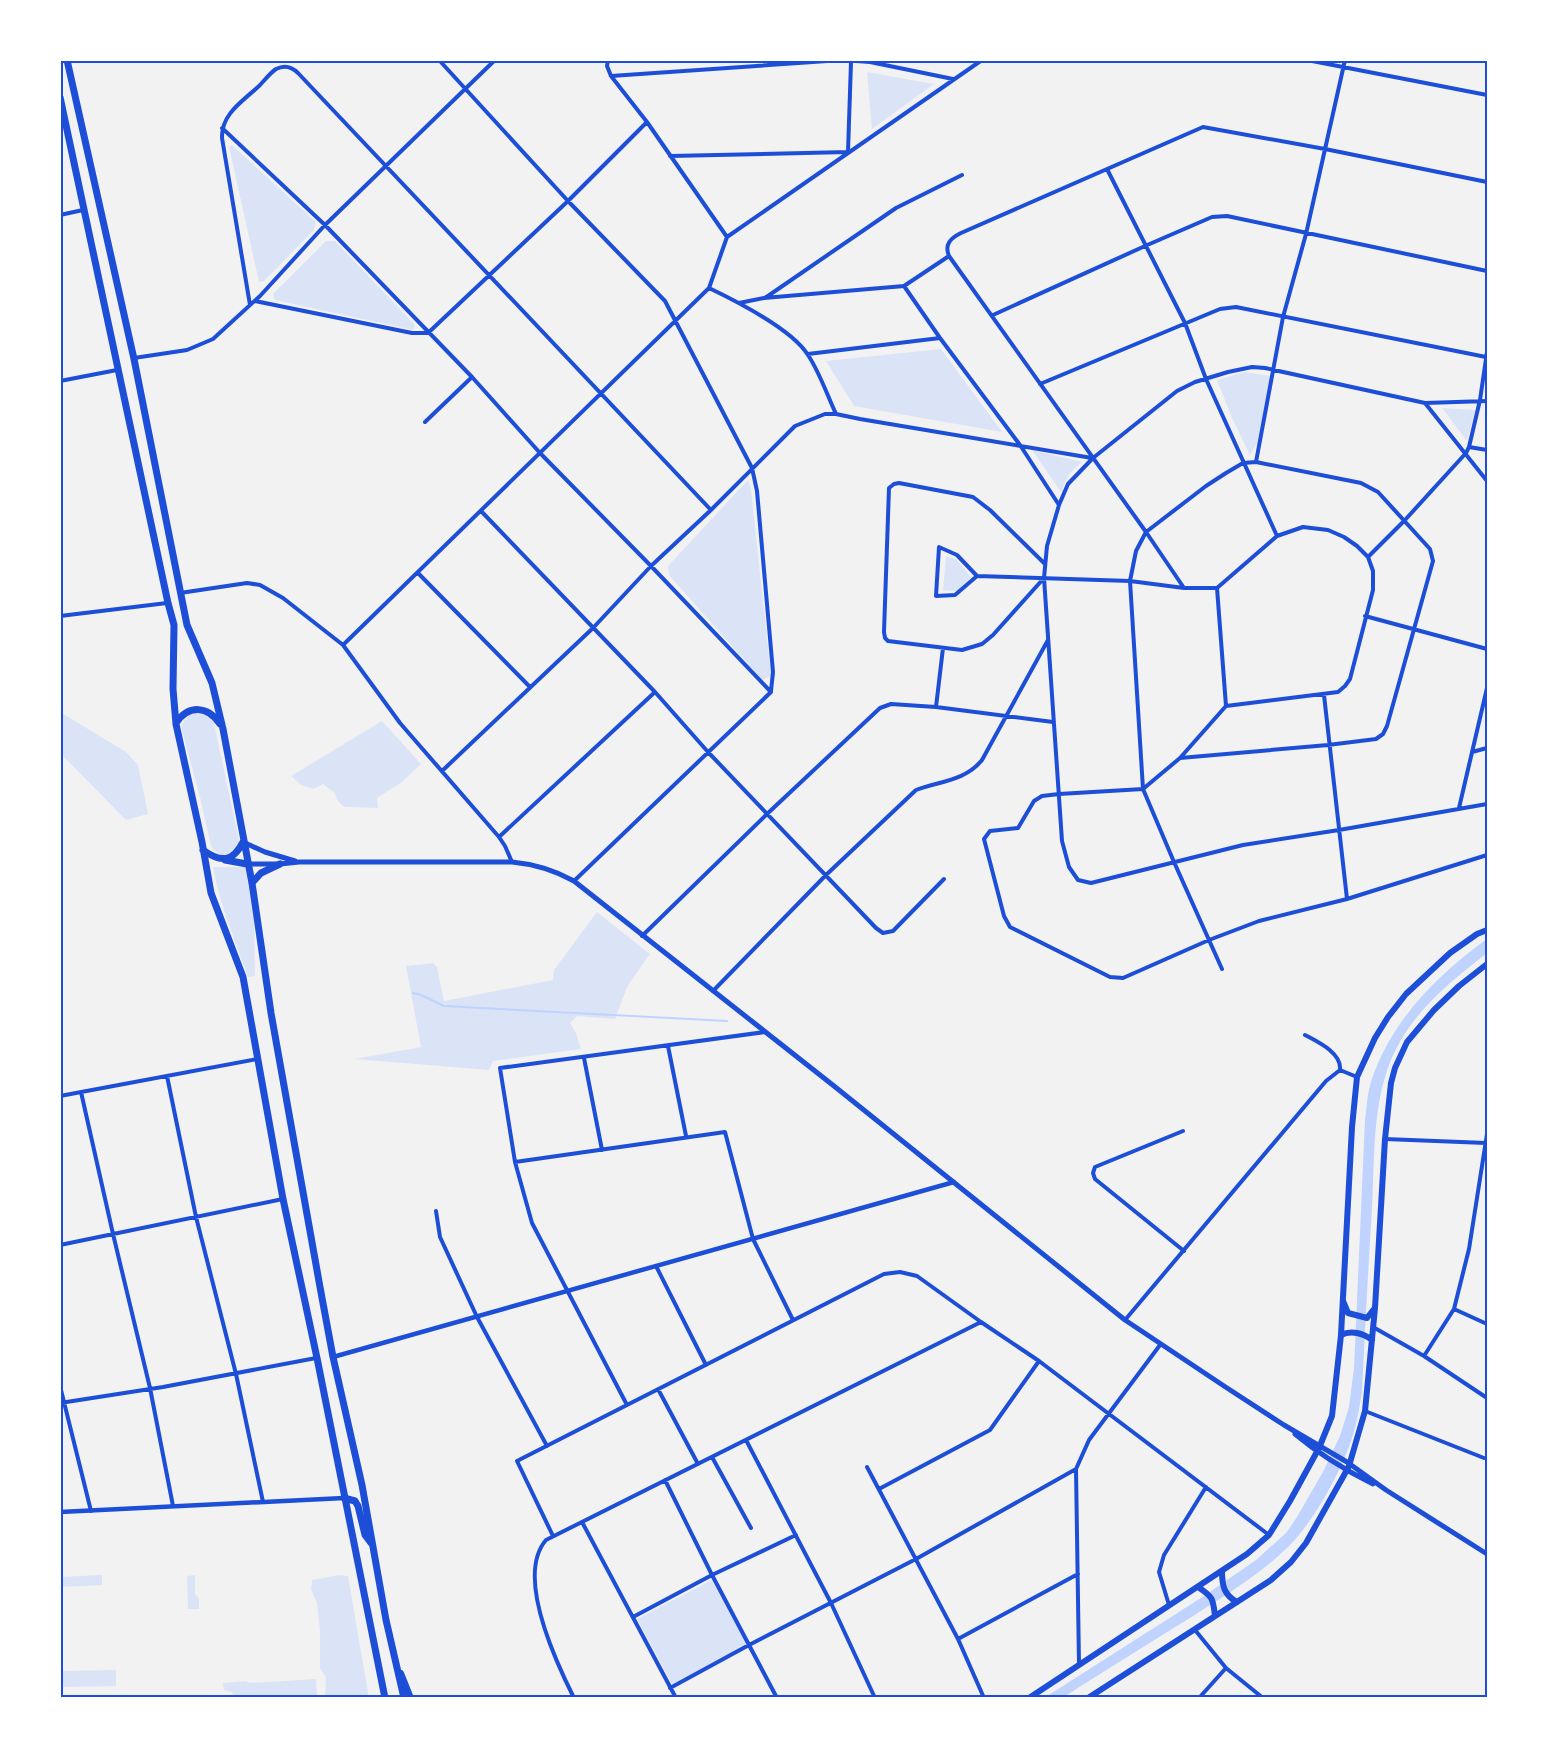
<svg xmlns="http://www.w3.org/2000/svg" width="1547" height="1758" font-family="'Archivo Narrow',sans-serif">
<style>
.green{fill:#dbe4f7}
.water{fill:#bfd3fe}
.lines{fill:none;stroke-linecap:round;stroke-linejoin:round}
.stream{stroke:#bfd3fe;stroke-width:2}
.minor{stroke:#1d4ed8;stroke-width:4}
.tertiary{stroke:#1d4ed8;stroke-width:4.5}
.secondary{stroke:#1d4ed8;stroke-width:5}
.primary{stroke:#1d4ed8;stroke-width:6}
.trunk{stroke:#1d4ed8;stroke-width:7}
.neatline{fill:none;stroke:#1d4ed8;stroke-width:2}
</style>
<rect width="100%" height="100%" fill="#f2f2f2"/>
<path class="green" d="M867 72 934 84 872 129Z
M232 145 316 222 314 230 264 281 259 282 229 147Z
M326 241H335L415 325 413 330 275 300 273 294Z
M941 349 1002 432 854 406 826 361Z
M1245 372 1271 376 1257 444 1250 455 1232 418 1217 380Z
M1442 408 1475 410 1467 441Z
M1032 450 1082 462 1069 474 1061 492Z
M748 480 751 489 771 676 762 680 669 575 668 566Z
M946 556 956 559 971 577 957 591 943 590Z
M60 712 126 752 138 765 148 814 126 820 60 753Z
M202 712 213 719 239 840V844L234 852C224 856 218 857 211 846L200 797 181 727C186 716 190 713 202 712Z
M382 721 421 764 402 782 377 798 378 808 344 807 337 800 335 793 323 784 313 789 301 785 291 776Z
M213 867H247L254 924 255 976 248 977C235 939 220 907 213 867Z
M597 912 650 954 628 985 615 1019 577 1016 570 1023 576 1033 581 1049 493 1061 489 1070 354 1059 421 1047 406 966 433 963 437 967 444 1001 553 980 554 970Z
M102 1575V1585L60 1587V1577Z
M195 1575V1594L199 1598V1609H188L187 1576Z
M339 1575 348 1576 369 1698H325L326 1677 320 1669V1631L317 1603 311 1589 312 1580Z
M712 1580 747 1645 672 1684 637 1619Z
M116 1670V1686L60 1687V1671Z
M316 1679 317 1695 276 1698H236L231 1692 224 1690 223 1683 247 1681 248 1683Z"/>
<path class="water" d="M1487 939V953C1455 978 1422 1004 1401 1040 1371 1090 1375 1153 1372 1209 1368 1269 1365 1330 1362 1391 1360 1406 1357 1421 1353 1435 1342 1470 1315 1520 1289 1546 1260 1575 1224 1596 1190 1618 1147 1644 1105 1671 1062 1698H1044L1204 1596 1256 1560 1286 1533 1297 1517 1324 1470 1340 1436 1349 1407 1354 1368 1365 1120C1367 1107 1367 1092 1372 1079 1392 1020 1437 975 1487 939Z"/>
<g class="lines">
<path class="stream" d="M413 993 421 995 444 1006 727 1021"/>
<path class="minor" d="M439 60 568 201 665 301 752 468 757 491 773 672 771 691
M608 60 607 66 611 76 842 60 870 62 953 79
M1307 60 1487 95
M611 76 647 122 727 237
M222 128 325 225 472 377 540 453 651 566 771 692
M670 156 848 152 851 62
M1107 169 1185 323 1206 379 1277 536
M60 215 83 210
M904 286 949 256
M709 288C736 301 792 329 808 355 820 373 827 395 836 414
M765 298 896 208 962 175
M255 301 412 333H428L568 201 647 122
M739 303 764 298 904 286 940 338 1020 445 1059 505
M250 305 222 138C221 114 243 101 259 86 264 81 270 73 276 69 284 65 292 67 298 73L711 510
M993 315 1145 246 1212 217 1227 216 1487 271
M808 354 940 338
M134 358 187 350 213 339 260 296 325 225 495 60
M60 381 117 370
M1040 384 1220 309 1236 307 1486 357
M1425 403 1487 401
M425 422 472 377
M1469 447 1480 400 1487 352
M1256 462 1283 317 1306 234 1345 60
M1487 481 1425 403 1265 368 1252 367 1228 372 1195 382 1177 391 1093 458 1068 484 1059 505 1047 546 1044 578 1062 841 1069 867 1078 880 1091 883 1243 845 1339 830 1487 804
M481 511 655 692 708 752 876 928 883 933 893 931 944 879
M1303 527 1328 530 1344 537 1357 546 1368 557 1373 571V590L1350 679 1345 686 1338 692 1226 706 1217 588 1277 536Z
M1368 557 1405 520 1466 453 1469 447 1487 450
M1044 563 990 510 973 497 899 483 894 484 889 488 884 632 885 638 888 641 962 650 982 644 993 635 1044 578
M418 573 530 687
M977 576 957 555 939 547 936 596 955 595 977 576 1130 581 1184 588H1217
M1184 588 1146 532 949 256C944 244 951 238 961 233L1203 127 1325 149 1487 182
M180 593 247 583 260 585 283 598 343 645 400 723 499 837 505 846 512 862
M60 616 167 603
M1365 616 1487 649
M343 645 709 288 727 237 982 60
M1324 695 1347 899
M1226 706 1180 758 1143 789 1059 794 1042 796 1034 801 1018 828 990 831 984 839 1004 916 1010 927 1110 977 1123 978 1209 940 1259 921 1347 899 1487 855
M936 707 943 648
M1472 752 1487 748
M1180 758 1328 745 1376 739 1383 734 1387 726 1433 561 1430 549 1378 492 1361 483 1256 462 1243 463 1226 473 1206 486 1146 532 1136 551 1130 581 1143 789 1174 862 1222 969
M442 771 593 628 651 566 711 510 795 426 825 414H836L860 419 1092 458
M1459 808 1487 688
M499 837 655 692
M574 881 771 692
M642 936 767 814 880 708 891 704 936 707 1053 722
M713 991 826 875 916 790C940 781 965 781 982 760L1048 640
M1305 1035C1318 1042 1342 1053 1340 1070
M668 1046 686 1136
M584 1058 602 1150
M167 1076 196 1217 236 1374 263 1502
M81 1092 113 1234 150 1388 173 1506
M60 1096 257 1059
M1183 1131 1095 1167 1093 1173 1095 1179 1184 1251
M1385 1139 1486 1143
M515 1162 725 1132 753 1239 793 1320
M436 1211 440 1237 477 1317 547 1446
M60 1245 283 1199
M656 1266 706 1365
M1454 1309 1487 1324
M1125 1320 1326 1081 1340 1070 1357 1077
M1373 1327 1424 1356 1487 1398
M1424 1356 1454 1309 1469 1249 1487 1134
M60 1386 91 1511
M658 1389 698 1464
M60 1403 163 1387 316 1358
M627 1405 532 1223 515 1162 500 1068 765 1032
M1365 1411 1484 1458
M746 1440 831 1603 875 1698
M712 1457 751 1528
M867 1467 958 1639 984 1698
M665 1480 712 1575 777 1698
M879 1489 990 1430 1039 1361
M582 1522 676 1698
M553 1536 517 1461 884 1274 900 1272 917 1276 981 1322 1039 1361 1269 1535
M1169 1605 1159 1572 1164 1555 1206 1487
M633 1617 712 1575 796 1535
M1195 1630 1226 1668 1263 1698
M958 1639 1078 1574
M1079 1664 1076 1469 1089 1440 1160 1345
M670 1688 749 1645 916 1559 1076 1469
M574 1698C556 1662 515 1576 546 1540L981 1322
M1199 1698 1226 1668"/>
<path class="tertiary" d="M333 1357 954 1182
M60 1512 344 1498"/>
<path class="secondary" d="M243 842 265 852 295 861
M247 864H280L299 862H512C534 864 554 870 574 881L834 1086 1125 1320 1224 1386 1284 1425 1347 1462 1386 1490 1487 1554
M1295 1434C1320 1455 1345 1470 1373 1484"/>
<path class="primary" d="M1343 1301 1348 1313 1367 1318 1374 1309
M1341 1335C1351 1330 1363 1333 1372 1340
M1222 1571C1222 1586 1224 1595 1237 1602
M1198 1587C1213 1597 1213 1598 1215 1616
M401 1673 411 1698
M1029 1698 1247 1554 1269 1535 1290 1501 1319 1448 1332 1416 1341 1335 1352 1127 1357 1077 1375 1038 1388 1017 1406 994 1450 953 1477 934 1487 930
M1088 1698 1271 1580 1291 1562 1306 1543 1343 1477 1349 1466 1365 1411 1375 1308 1385 1139 1391 1083 1395 1068 1407 1042 1434 1010 1459 986 1487 964"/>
<path class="trunk" d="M67 60 134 359 187 625 212 683 223 729 252 883 271 1013 320 1287 333 1357 362 1485 386 1620 404 1698
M60 97 168 603 174 625 173 689 176 724 202 842 211 893 243 977 283 1199 317 1358 385 1698
M176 723C189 704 208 706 220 724
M203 850C221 863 233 862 243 842
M225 860 247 864
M252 883 261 873 280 864
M344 1498 355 1501 358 1506 365 1535 371 1543"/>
</g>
<rect width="1547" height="1758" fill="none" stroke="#ffffff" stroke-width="123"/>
<rect x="62" y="62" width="1424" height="1634" class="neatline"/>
</svg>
